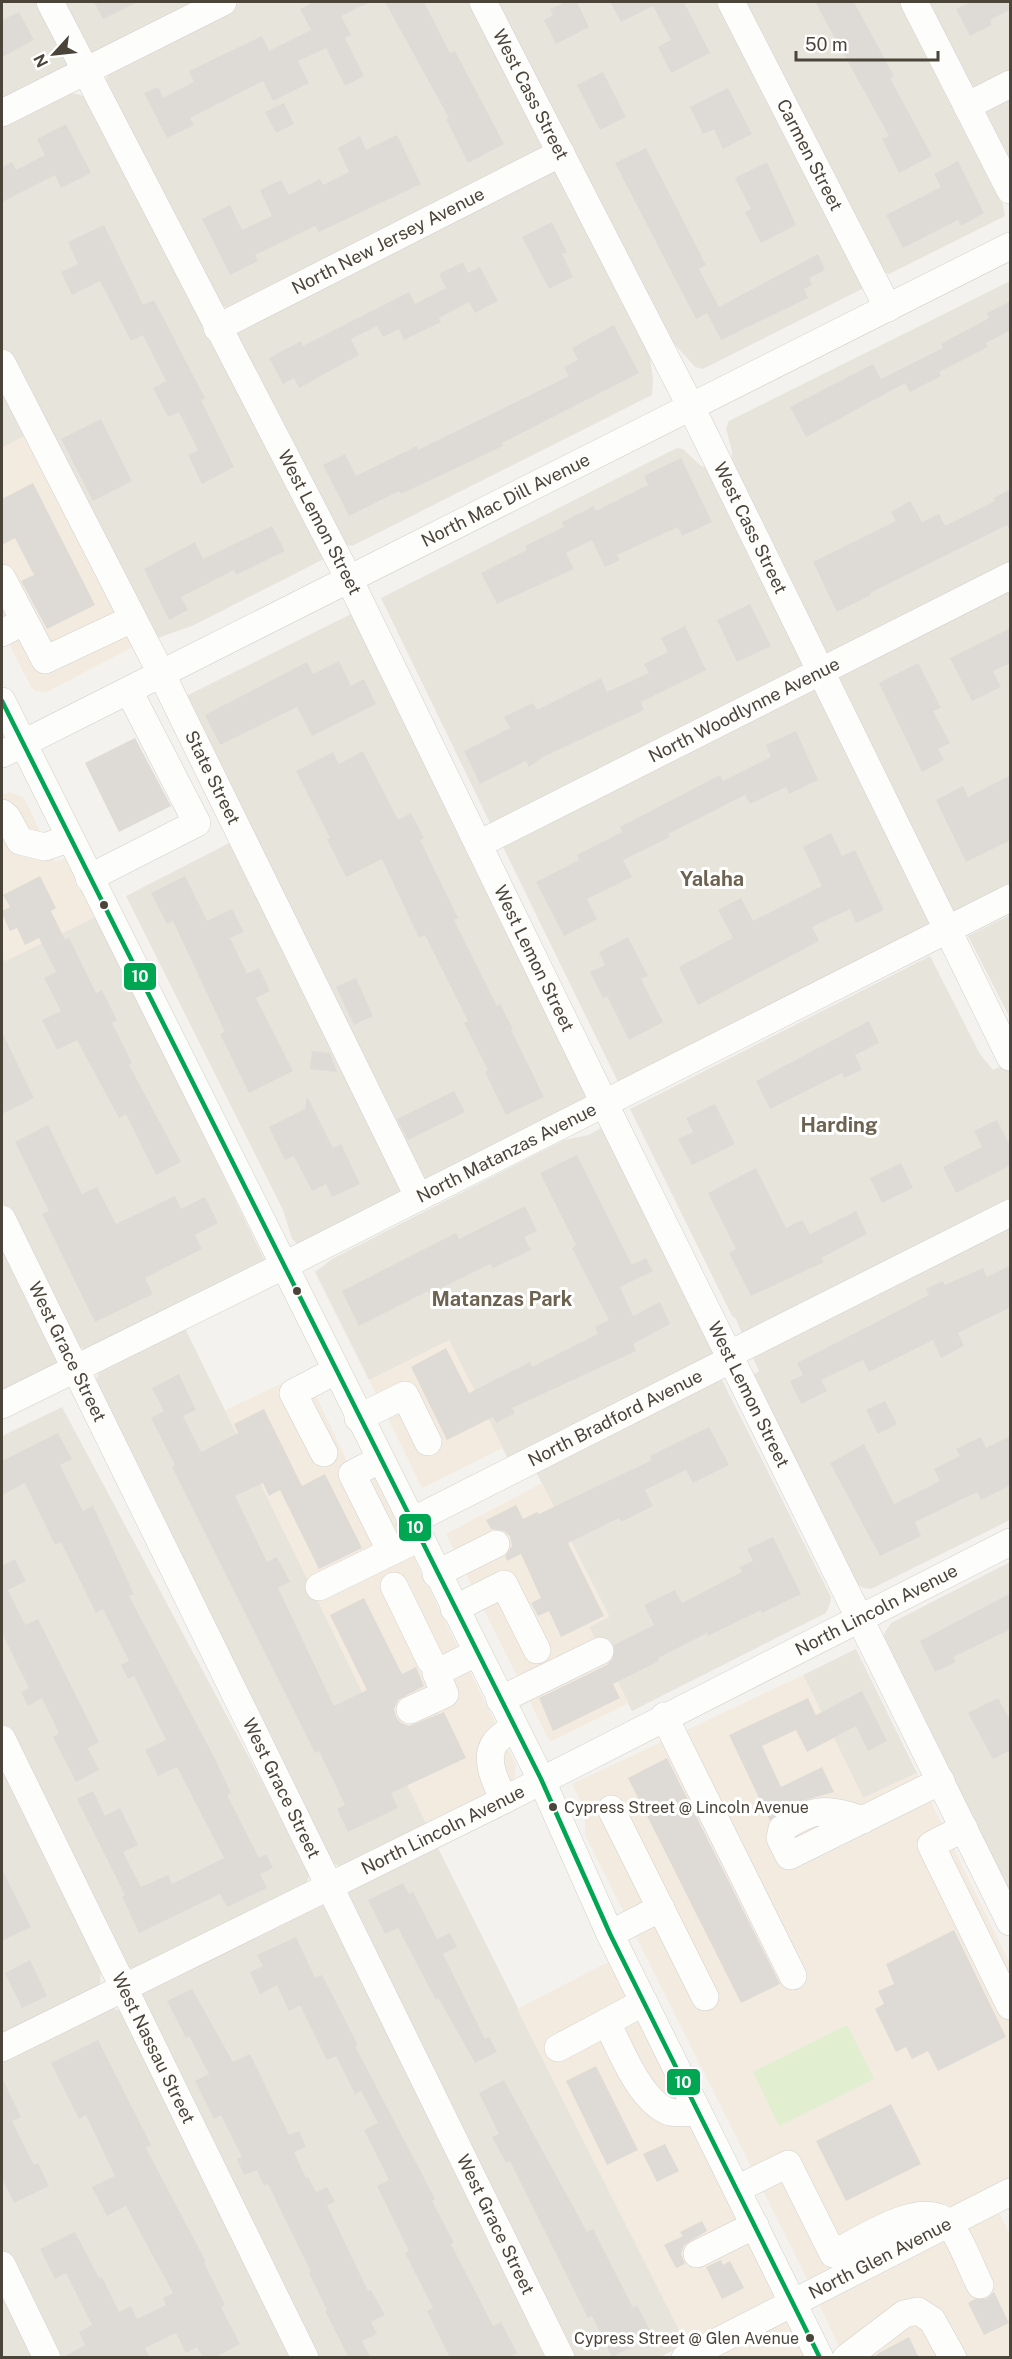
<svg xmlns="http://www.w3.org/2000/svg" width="1012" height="2359" font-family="'Public Sans',sans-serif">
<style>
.residential{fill:#e7e4dc}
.commercial{fill:#f3ebdf}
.green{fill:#e1eecf}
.building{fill:#dedbd6}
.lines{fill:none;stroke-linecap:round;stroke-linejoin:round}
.minor-casing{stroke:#d2d0cb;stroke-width:28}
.minor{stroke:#fdfdfc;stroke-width:27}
.bus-1-casing{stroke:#fff;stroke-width:9}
.bus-1{stroke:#00a651;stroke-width:4.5}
.bus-dot{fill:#4b4439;stroke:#fff;stroke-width:2}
.labels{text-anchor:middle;stroke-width:6;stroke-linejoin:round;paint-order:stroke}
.bus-label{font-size:16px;fill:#4b4439;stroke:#fff;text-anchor:start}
.street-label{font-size:18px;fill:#4b4439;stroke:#fff}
.neighbourhood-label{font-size:20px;font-weight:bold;fill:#6e6250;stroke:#fff}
.line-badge{stroke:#fff;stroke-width:2}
.badge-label{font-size:16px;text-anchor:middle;font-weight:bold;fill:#fff}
</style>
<rect width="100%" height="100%" fill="#f4f2ee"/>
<path class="residential" d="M2 2H45L68 62 66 67 2 102Z
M61 2H210L97 56 87 52Z
M242 2H475L543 142 541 149 234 309 226 308 219 302 104 82 114 67Z
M492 2H723L864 288 703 369 695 367 670 339Z
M740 2H903L1000 190 1005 216 889 274 884 272Z
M922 2H1010V173Z
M61 92 78 94 88 98 324 553V559L192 626 152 640 2 351V123Z
M551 169 563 173 649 349 653 380 652 395 352 546 345 544 237 333 241 327Z
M1010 281V567L841 654H825L731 466 732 452 726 428 729 421Z
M2 369 34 431 2 448Z
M677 448 683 449 700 465 712 471 804 666 491 825 381 598Z
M1010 586V888L957 911 950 910 837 682 839 677Z
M353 613 588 1085 585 1098 579 1105 423 1185 180 699Z
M817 689 931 924 619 1084 503 847 790 695Z
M237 839 407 1191 299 1245 292 1239 283 1210 126 896Z
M1010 915V1018L968 936Z
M97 916 265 1261 86 1351 68 1337 2 1201V955L5 961Z
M930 956 980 1054 993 1070 1006 1064 1010 1073V1206L743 1336 736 1319 732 1316 630 1109Z
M608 1124 716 1342 712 1357 510 1463 449 1341 369 1380 315 1272 332 1259 564 1140 589 1135Z
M1010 1223V1520L871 1589 864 1588 856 1584 750 1376 759 1371 751 1354Z
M2 1236 61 1357 56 1368 2 1397Z
M184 1326 428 1827 341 1867 332 1863 95 1382 99 1372Z
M721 1378 831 1597 830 1604 826 1613 632 1711 589 1627 609 1616 534 1468Z
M62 1407 307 1866 309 1876 306 1884 135 1969 126 1967 114 1950 2 1725V1436Z
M1010 1562V1904L886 1645 884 1634 891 1623Z
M856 1649 917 1773 863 1798 803 1675Z
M2 1764 101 1972 100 1983 95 1990 2 2036Z
M437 1846 686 2344 660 2357H570L348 1895 351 1890Z
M323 1905 329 1908 553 2357H313L141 1996 144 1992Z
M114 2008 120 2011 134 2034 295 2357H55L2 2248V2062Z
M2 2287 36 2357H2Z"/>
<path class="commercial" d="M34 431 140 643 47 692 35 691 31 687 2 630V448Z
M10 792 24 798 55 862 65 858 97 916 5 961 2 955V795Z
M449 1340 503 1448 422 1488 369 1380Z
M305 1373 347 1461 363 1454 516 1765 514 1782 428 1827 225 1410Z
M542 1483 609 1617 589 1627 629 1703 550 1742 446 1534Z
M803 1675 863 1798 917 1773 1010 1964V2181L809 2283 585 1835V1810L572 1784Z
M612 1960 774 2295 768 2302 686 2344 517 2009Z
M997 2208 1010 2235V2357H844L817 2300Z
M783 2320 790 2322 809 2358H701Z"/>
<path class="green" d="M847 2025 874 2079 779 2126 753 2072Z"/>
<path class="building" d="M94 2H138L103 19Z
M314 2H370L341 16 351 35 345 38 364 76 345 86 326 48 298 61 309 83 273 101 263 81 190 118 194 125 167 138 144 93 158 87 163 98 194 82 189 71 262 36 269 51 311 30 300 9Z
M385 2H424L450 53 455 51 504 144 468 163 446 119 449 118Z
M566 2H577L589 27 556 44 544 20 553 15 550 9Z
M610 2H684L710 53 671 73 658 47 671 40 653 6 621 22Z
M815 2H854L894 76 890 78 932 156 899 173 882 139 889 136Z
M971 2H1011V9L990 20 992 25 970 36 956 9Z
M19 12 34 40 2 57V20Z
M603 72 626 117 600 130 577 85Z
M728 88 752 134 723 149 714 129 703 134 690 107Z
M284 103 294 124 276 133 265 112Z
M66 124 91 173 61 188 55 175 2 202V167L12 162 16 170 45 155 37 139Z
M397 135 421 184 319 232 315 226 255 255 258 261 230 275 202 219 230 205 242 230 272 216 260 190 281 180 289 195 320 179 323 185 349 172 338 148 360 136 366 150Z
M646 148 706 265 699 269 719 307 818 254 825 270 809 278 812 285 804 289 808 298 721 340 707 313 696 319 615 163Z
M958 161 984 213 961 226 958 220 903 248 886 215 941 187 934 174Z
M767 162 796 225 761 243 745 212 751 209 735 178Z
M552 222 567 252 562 254 573 277 549 289 522 237Z
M104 225 143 305 154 300 205 398 201 400 234 467 202 484 188 455 198 450 179 412 168 417 153 388 166 381 143 335 131 341 100 281 72 295 61 272 78 264 68 242Z
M463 262 468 273 480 267 498 301 475 313 469 302 439 318 441 322 404 340 399 329 383 337 377 326 351 339 359 355 299 388 294 378 283 384 269 358 301 341 303 346 409 292 415 304 446 288 439 274Z
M1011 301V330L986 343 988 347 939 372 941 376 910 392 905 383 806 437 790 407 873 364 881 379 943 348 941 344 989 318 987 313Z
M614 325 639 373 502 443 503 446 401 494 399 491 349 516 323 465 345 454 356 476 417 446 418 450 569 376 564 367 578 360 572 348Z
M101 419 132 481 93 501 61 439Z
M681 458 712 522 682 536 678 527 617 555 620 560 605 567 592 540 566 553 574 569 497 604 481 573 527 550 525 546 564 527 562 522 594 506 596 511 648 485 644 476Z
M33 483 95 605 47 629 21 581 34 575 15 538 2 545V499Z
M1011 489V532L1007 525 870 593 871 595 837 612 813 562 896 521 891 512 910 501 922 522 939 514 945 526 995 501 993 498Z
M272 526 285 551 236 575 234 570 181 597 188 610 169 620 144 569 195 542 203 559Z
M750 604 771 646 737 662 717 620Z
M685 626 706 670 641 702 644 710 543 757 529 767 526 761 480 784 464 751 510 728 504 717 533 703 537 710 601 678 607 692 649 673 644 664 668 652 661 638Z
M1011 628V663L993 671 1001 687 972 701 950 658Z
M339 661 351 686 364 679 376 704 312 736 297 707 220 745 205 715 307 662 313 674Z
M918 663 941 708 933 711 950 743 938 749 944 760 922 772 879 683Z
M796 731 818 780 789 794 786 787 750 804 745 795 668 834 670 837 623 860 632 877 587 899 597 919 564 936 536 882 579 860 577 855 622 832 620 827 720 775 723 781 771 757 766 745Z
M135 738 171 806 119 832 85 763Z
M363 751 398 820 411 813 424 838 420 840 458 918 454 920 497 1006 500 1004 513 1029 511 1030 544 1097 506 1115 485 1072 488 1070 464 1023 468 1021 425 935 419 938 382 859 346 877 327 839 330 838 296 771 333 752 339 764Z
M1011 775V840L966 862 936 800 963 786 968 797Z
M831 833 842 856 855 850 884 910 856 923 850 909 812 927 819 941 698 1005 679 967 733 938 718 910 741 898 753 921 822 886 803 847Z
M40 876 56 908 51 911 65 940 69 938 96 993 102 990 117 1020 112 1023 132 1063 129 1065 181 1162 156 1175 126 1114 119 1118 77 1040 57 1050 42 1020 61 1011 44 978 56 972 39 938 25 945 17 928 10 931 2 914V911L10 907 3 895Z
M185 876 207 921 232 909 244 932 230 938 247 974 259 968 270 991 256 998 293 1071 249 1093 220 1034 225 1032 173 921 167 924 151 893Z
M628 937 648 976 641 979 663 1022 629 1040 607 996 603 998 590 972 605 965 599 952Z
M356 978 373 1016 354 1025 336 987Z
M869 1021 879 1043 855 1055 862 1070 844 1078 842 1073 770 1109 756 1081Z
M2 1032 34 1098 2 1114Z
M312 1051 330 1053 337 1072 310 1069Z
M454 1091 465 1112 408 1140 397 1119Z
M307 1096 333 1148 341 1144 360 1184 332 1197 326 1184 312 1191 294 1156 285 1160 269 1127 305 1109Z
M715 1104 735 1144 692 1165 678 1139 693 1132 686 1118Z
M997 1120 1011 1147V1165L956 1193 943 1167 982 1147 974 1131Z
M48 1125 82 1194 97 1187 116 1224 175 1196 181 1209 205 1197 218 1223 195 1235 202 1249 145 1278 153 1294 95 1322 42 1214 49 1211 15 1142Z
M577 1155 632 1265 646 1258 653 1271 620 1287 633 1316 660 1302 670 1324 633 1344 636 1351 512 1408 515 1413 496 1423 493 1417 447 1440 411 1367 446 1348 469 1393 530 1362 532 1367 598 1334 595 1327 609 1320 572 1248 576 1245 540 1173Z
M901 1163 913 1188 882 1203 870 1178Z
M756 1168 786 1228 802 1220 810 1234 856 1211 867 1234 821 1258 824 1262 751 1296 729 1253 736 1249 708 1193Z
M525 1206 537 1231 524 1237 531 1250 493 1268 490 1264 429 1294 428 1291 359 1326 342 1291 456 1233 459 1239Z
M1011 1265V1307L958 1333 964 1346 941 1358 933 1340 869 1372 863 1360 821 1380 827 1391 801 1404 790 1381 803 1375 797 1363 929 1295 926 1289 943 1281 945 1285 983 1268 987 1277Z
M179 1374 196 1410 183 1416 201 1452 238 1433 234 1424 264 1409 302 1486 325 1474 362 1548 319 1569 280 1490 269 1496 263 1483 235 1496 267 1562 277 1557 290 1582 278 1588 334 1706 367 1690 330 1615 364 1598 402 1674 416 1667 424 1686 398 1700 394 1709 396 1717 401 1723 409 1726 444 1712 466 1758 391 1793 398 1808 348 1832 337 1809 345 1805 319 1751 315 1753 172 1467 175 1465 151 1418 164 1411 152 1388Z
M885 1401 897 1424 878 1434 866 1410Z
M709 1427 729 1465 693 1483 686 1470 645 1490 653 1506 621 1522 619 1518 568 1543 604 1616 561 1637 549 1611 538 1616 531 1603 541 1598 521 1554 507 1561 505 1556 512 1546 510 1536 504 1531 491 1529 486 1520 516 1505 523 1519 537 1512 539 1514 652 1460 650 1456Z
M58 1433 72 1459 60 1465 83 1511 93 1506 134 1594 129 1596 215 1759 231 1793 227 1795 259 1858 266 1854 273 1868 260 1874 267 1888 227 1907 220 1894 139 1933 122 1896 125 1895 77 1799 93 1791 105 1816 120 1808 138 1845 123 1852 141 1887 168 1875 172 1884 224 1858 177 1767 158 1776 145 1750 166 1740 134 1676 128 1679 121 1665 129 1661 103 1609 96 1613 61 1542 55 1545 25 1483 2 1495V1461Z
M1011 1436V1485L981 1500 977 1492 915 1522 921 1536 880 1556 830 1463 864 1444 894 1504 940 1481 934 1469 960 1456 956 1449 981 1437 986 1448Z
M773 1537 801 1594 762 1613 761 1610 708 1636 707 1633 658 1658 659 1661 613 1684 620 1698 553 1731 539 1698 607 1665 613 1659 614 1645 654 1625 644 1605 675 1590 682 1603 742 1572 739 1567 753 1561 747 1549Z
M15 1559 26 1581 8 1590 25 1625 38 1619 99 1742 88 1748 99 1770 76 1782 53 1737 59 1733 42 1698 28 1706 21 1692 29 1688 2 1633V1566Z
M1011 1593V1629L953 1657 956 1662 935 1672 920 1641Z
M862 1691 887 1741 868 1751 856 1726 807 1752 796 1730 762 1746 781 1787 822 1767 834 1792 795 1803 770 1821 729 1735 808 1698 816 1715Z
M998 1698 1011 1722V1750L993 1759 968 1713Z
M667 1758 780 1984 741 2003 628 1778Z
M2 1869 31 1927 2 1941Z
M403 1883 409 1894 413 1892 437 1939 450 1933 457 1947 443 1954 485 2039 489 2037 497 2052 475 2063 439 1999 436 2000 398 1928 385 1934 368 1900Z
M954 1930 1006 2037 938 2071 928 2051 912 2059 906 2047 896 2052 875 2009 884 2004 878 1991 894 1984 886 1964Z
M296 1937 315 1978 322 1975 358 2045 355 2046 435 2199 432 2201 454 2243 451 2244 493 2326 501 2322 517 2353 507 2358H450L427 2311 433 2308 405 2253 409 2251 377 2186 389 2180 364 2130 378 2123 361 2091 355 2094 336 2056 327 2060 300 2005 289 2011 277 1985 260 1994 250 1972 263 1966 257 1955Z
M30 1960 47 1996 22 2008 5 1973Z
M192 1989 233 2062 250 2054 289 2135 299 2131 306 2147 294 2152 306 2178 308 2177 316 2192 327 2187 335 2202 327 2205 368 2291 371 2290 385 2315 371 2322 377 2334 362 2341 371 2358H349L325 2311 327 2310 309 2273 311 2272 268 2184 264 2186 257 2170 244 2175 237 2159 242 2157 221 2115 214 2119 195 2081 209 2074 189 2036 186 2038 167 2001Z
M98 2040 151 2145 146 2148 206 2262 204 2263 225 2305 221 2307 240 2344 214 2358H203L197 2347 186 2353 176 2333 145 2348 150 2358H62L85 2345 79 2332 92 2325 66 2273 55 2279 40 2249 75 2232 99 2278 102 2277 119 2312 131 2306 137 2319 166 2305 163 2298 173 2293 126 2206 107 2216 92 2187 115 2176 86 2115 79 2119 51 2063Z
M596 2066 638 2150 607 2165 566 2081Z
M2 2078 21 2117 12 2121 34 2165 38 2163 49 2186 14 2203 2 2179Z
M504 2080 587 2232 593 2229 633 2308 637 2305 653 2336 612 2357 592 2316 588 2318 510 2161 506 2163 492 2137 499 2134 479 2093Z
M891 2104 921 2164 846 2201 816 2141Z
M665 2144 679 2171 657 2182 643 2154Z
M702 2221 707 2231 684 2245 681 2254 685 2264 676 2268 664 2245 683 2236 680 2232Z
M721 2260 723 2265 730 2261 744 2288 722 2299 706 2267Z
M994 2292 1009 2323 984 2335 968 2303 975 2299H986Z
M909 2337 919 2358H873L879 2353Z"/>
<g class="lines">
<defs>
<g id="minor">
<path id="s1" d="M50 2 349 579 612 1119 1010 1922"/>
<path id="s2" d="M483 2 691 407 1010 1057"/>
<path id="s3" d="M731 2 888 308"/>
<path d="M914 2 1010 190"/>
<path d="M967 106 1010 84"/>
<path d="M2 113 223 2"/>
<path id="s4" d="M217 328 561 153"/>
<path id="s5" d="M2 363 162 675 418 1196"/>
<path d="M2 578 45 660 132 619"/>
<path d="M2 633 24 621"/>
<path d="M2 701 541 1779 610 1934 820 2358"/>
<path id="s6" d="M2 754 1010 246"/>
<path d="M2 813 7 817 20 841 45 847 70 838"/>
<path id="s7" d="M479 844 1010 576"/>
<path d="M89 878 197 823 129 691"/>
<path id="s8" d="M2 1219 561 2358"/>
<path id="s9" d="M2 1405 283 1266 1010 898"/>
<path d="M358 1418 405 1395 428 1442"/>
<path d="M324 1453 293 1393 335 1371"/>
<path d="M379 1460 352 1474 391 1552"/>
<path id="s10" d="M410 1522 724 1363 738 1350 1010 1213"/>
<path d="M436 1574 496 1544"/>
<path d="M394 1586 430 1660"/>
<path d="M319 1587 407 1544"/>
<path d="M454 1609 504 1584 537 1650"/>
<path d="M500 1700 600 1651"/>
<path d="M410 1710 445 1694 436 1673 476 1653"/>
<path d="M664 1716 793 1976"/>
<path id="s11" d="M2 1739 305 2358"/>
<path d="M504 1800C497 1785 483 1759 495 1743 499 1737 508 1732 514 1727"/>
<path d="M611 1809 705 1997"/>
<path d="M863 1820C829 1808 812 1807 782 1829L780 1838 789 1856 941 1781"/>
<path d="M964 1828 931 1845 1010 2006"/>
<path d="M610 1934 661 1908"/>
<path d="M644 2002 607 2022C620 2049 641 2103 670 2112 679 2114 690 2112 698 2112"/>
<path id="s12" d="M2 2048 504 1800 1010 1542"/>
<path d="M558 2048 607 2022"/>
<path d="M737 2189 788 2164 833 2254C860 2241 921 2198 948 2223 958 2233 973 2271 980 2285"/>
<path d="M697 2254 755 2225"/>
<path d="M2 2265 47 2358"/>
<path id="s13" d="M685 2358 1010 2192"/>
<path d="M846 2358 904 2314 918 2311 932 2320 953 2358"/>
</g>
</defs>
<use href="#minor" class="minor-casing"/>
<use href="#minor" class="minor"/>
<defs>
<path id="bus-1" d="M2 701 541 1779 610 1934 820 2358"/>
</defs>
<use href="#bus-1" class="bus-1-casing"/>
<use href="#bus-1" class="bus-1"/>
</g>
<g class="bus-dot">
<circle cx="104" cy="905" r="5"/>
<circle cx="297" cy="1291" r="5"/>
<circle cx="553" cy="1807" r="5"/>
<circle cx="810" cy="2338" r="5"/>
</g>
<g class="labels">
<g class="bus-label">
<text x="564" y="1813">Cypress Street @ Lincoln Avenue</text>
<text x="799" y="2344" text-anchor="end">Cypress Street @ Glen Avenue</text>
</g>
<g class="street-label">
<text dy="6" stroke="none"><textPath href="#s2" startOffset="104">West Cass Street</textPath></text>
<text dy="6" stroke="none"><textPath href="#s3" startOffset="172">Carmen Street</textPath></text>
<text dy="6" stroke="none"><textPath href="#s4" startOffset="192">North New Jersey Avenue</textPath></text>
<text dy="6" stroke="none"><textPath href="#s6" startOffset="564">North Mac Dill Avenue</textPath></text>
<text dy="6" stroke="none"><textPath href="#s1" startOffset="586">West Lemon Street</textPath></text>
<text dy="6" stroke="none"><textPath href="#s2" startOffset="590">West Cass Street</textPath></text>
<text dy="6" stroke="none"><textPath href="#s7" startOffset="297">North Woodlynne Avenue</textPath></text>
<text dy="6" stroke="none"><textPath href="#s5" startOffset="465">State Street</textPath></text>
<text dy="6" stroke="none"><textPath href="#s1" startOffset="1072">West Lemon Street</textPath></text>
<text dy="6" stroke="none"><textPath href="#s9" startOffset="564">North Matanzas Avenue</textPath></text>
<text dy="6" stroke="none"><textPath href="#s8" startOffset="148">West Grace Street</textPath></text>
<text dy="6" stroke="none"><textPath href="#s1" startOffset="1558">West Lemon Street</textPath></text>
<text dy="6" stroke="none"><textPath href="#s10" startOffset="230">North Bradford Avenue</textPath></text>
<text dy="6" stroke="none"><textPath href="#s12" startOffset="978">North Lincoln Avenue</textPath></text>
<text dy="6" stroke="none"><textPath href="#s8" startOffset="634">West Grace Street</textPath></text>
<text dy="6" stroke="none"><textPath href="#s12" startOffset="492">North Lincoln Avenue</textPath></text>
<text dy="6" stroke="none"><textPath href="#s11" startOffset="344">West Nassau Street</textPath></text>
<text dy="6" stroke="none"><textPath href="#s8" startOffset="1120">West Grace Street</textPath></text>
<text dy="6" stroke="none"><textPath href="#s13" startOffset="219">North Glen Avenue</textPath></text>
</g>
<g class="neighbourhood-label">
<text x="712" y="886">Yalaha</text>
<text x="839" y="1132">Harding</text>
<text x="502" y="1306">Matanzas Park</text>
</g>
</g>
<g class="line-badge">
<rect x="123" y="962" width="34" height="29" rx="6" fill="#00a651"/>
<rect x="398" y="1513" width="34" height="29" rx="6" fill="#00a651"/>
<rect x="666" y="2068" width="35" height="28" rx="6" fill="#00a651"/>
</g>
<g class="badge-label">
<text x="140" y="982">10</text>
<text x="415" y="1533">10</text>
<text x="683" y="2088">10</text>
</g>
<rect width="1012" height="2359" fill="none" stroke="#4b4439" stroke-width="6"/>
<g transform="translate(54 54) rotate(243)" stroke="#ffffff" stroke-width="4.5" paint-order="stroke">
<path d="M0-4.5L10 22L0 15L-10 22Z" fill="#4b4439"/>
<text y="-9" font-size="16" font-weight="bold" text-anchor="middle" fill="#4b4439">N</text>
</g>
<path d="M796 51v9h142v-9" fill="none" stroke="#4b4439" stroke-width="3"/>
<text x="805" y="51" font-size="18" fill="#4b4439" stroke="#ffffff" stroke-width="4.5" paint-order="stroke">50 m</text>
</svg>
